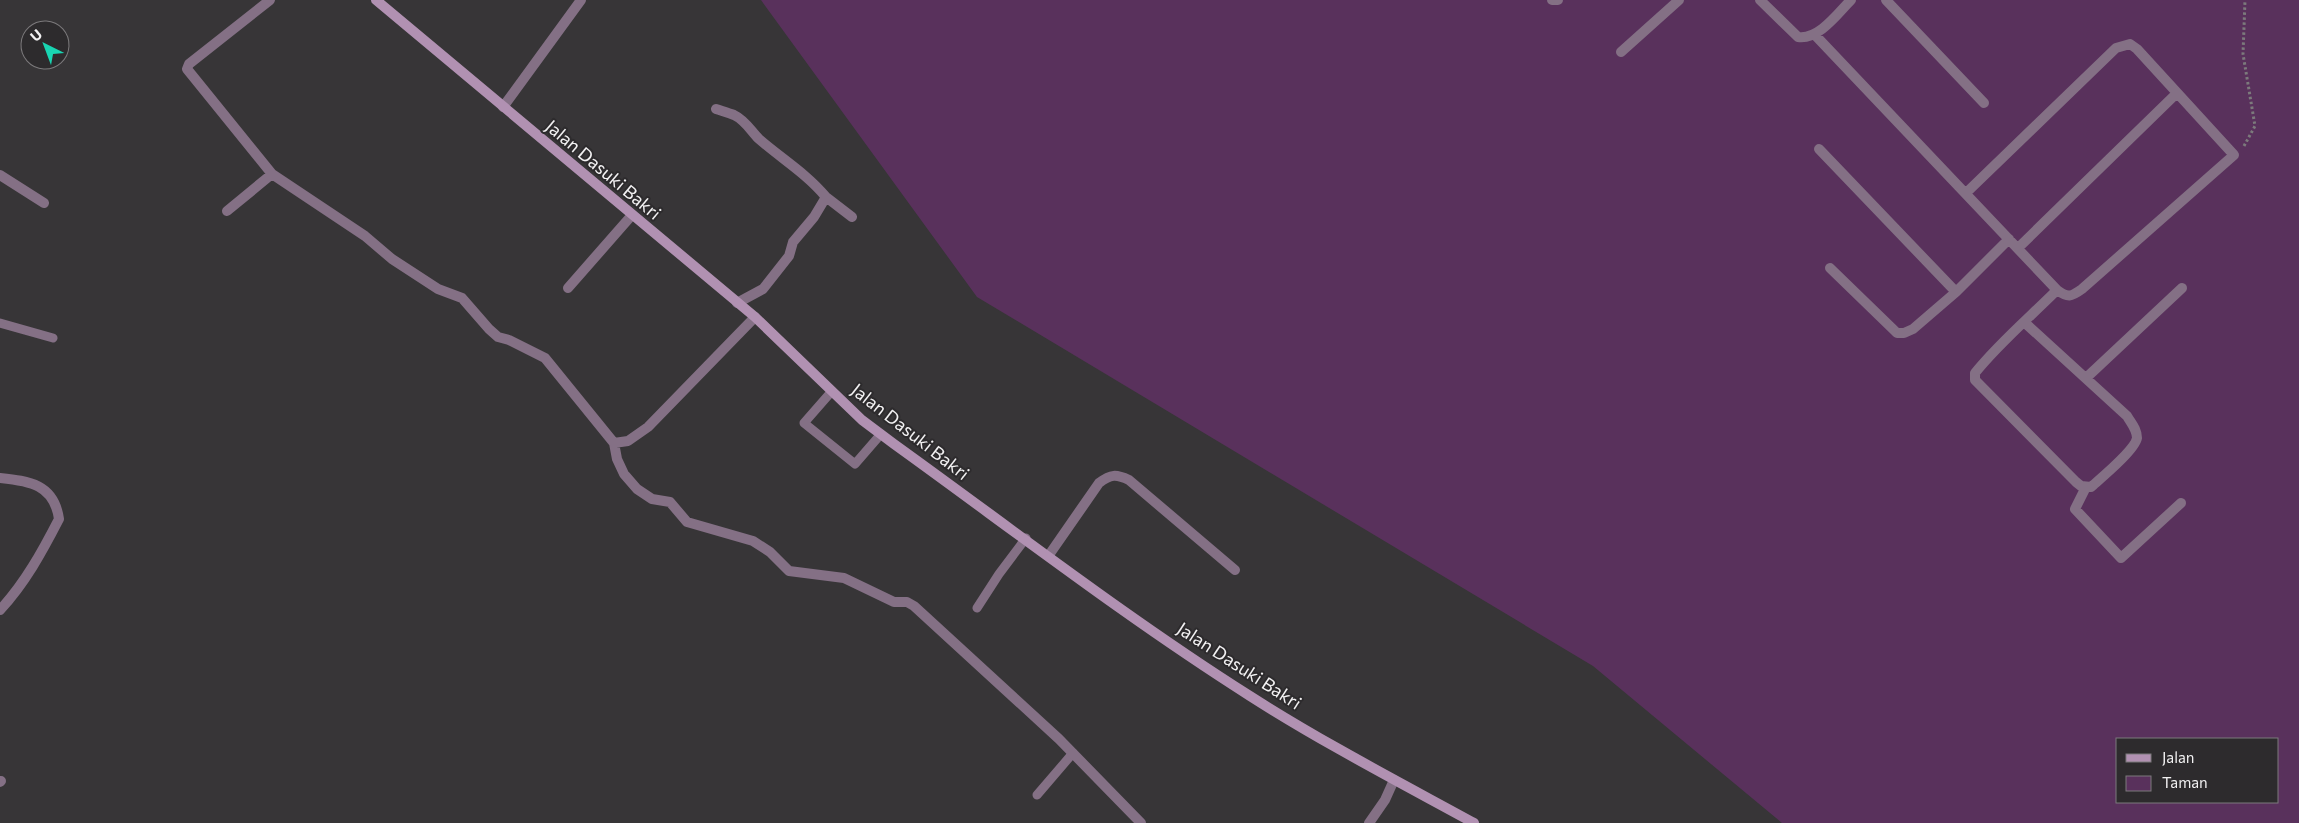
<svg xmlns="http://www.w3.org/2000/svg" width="2299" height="823" font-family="Commissioner,sans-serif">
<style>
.green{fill:#59315c;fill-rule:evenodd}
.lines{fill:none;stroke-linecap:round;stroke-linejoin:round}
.path{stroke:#7c7a7c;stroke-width:3;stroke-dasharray:2.5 2.5;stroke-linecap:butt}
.lane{stroke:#847085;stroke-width:9}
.street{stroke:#847085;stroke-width:10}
.secondary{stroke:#b191b2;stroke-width:10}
.labels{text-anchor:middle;stroke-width:4;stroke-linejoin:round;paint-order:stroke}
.street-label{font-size:18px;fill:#f2f1f2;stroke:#2d2b2d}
</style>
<rect width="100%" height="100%" fill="#373537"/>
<path class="green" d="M761 0H2299V823H1782L1593 666 977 297ZM2118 739H2278V802H2118Z"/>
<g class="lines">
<path class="path" d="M2244 146 2255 126 2243 54 2245 0"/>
<path class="lane" d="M0 323 53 338
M832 391 804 423 855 464 881 434
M977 608 999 574 1026 538
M1037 795 1073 753"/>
<path class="street" d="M270 0 189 64 187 69 272 174 365 236 392 259 438 289 462 298 489 329 498 337 509 340 545 358 614 443 617 459 624 474 637 489 652 499 670 502 687 522 753 541 770 552 789 571 844 578 894 602H907L914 606 1059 739 1141 823
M1552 0H1558
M1760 0 1798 37C1819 40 1838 13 1851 0
M1886 0 1984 103
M1815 35 2057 290C2068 298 2071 297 2082 289L2234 155 2137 49 2130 44 2116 48 1966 193
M1621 52 1679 0
M503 107 581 0
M716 109C722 111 729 113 734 115 745 120 751 131 759 139 782 159 807 174 826 197L814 217 793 242 789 256 763 289 737 303
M1819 149 1956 292
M0 175 44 203
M826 197 852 217
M227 211 272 174
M2018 248 2177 93
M1830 268 1897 333H1904L1913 329 1956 292 2009 239
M568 288 632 215
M2024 322 2127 416C2131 423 2137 429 2137 438 2135 450 2101 478 2091 487L2081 486 2076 482 1975 380V373C1999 343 2030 317 2057 290
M2086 378 2182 288
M614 443 628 441 648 427 755 317
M0 478C29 481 54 484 59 519 42 552 25 583 0 610
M2086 487 2075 509 2121 558 2181 503
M1049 555 1099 483C1111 474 1116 474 1129 480L1235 570
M0 782 1 781
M1369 823 1385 800 1394 780"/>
<path class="secondary" d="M376 0 755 317 862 420 894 444C1012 529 1127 618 1250 696 1322 742 1399 782 1474 823"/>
</g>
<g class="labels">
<g class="street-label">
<text transform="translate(603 170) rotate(40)" y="6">Jalan Dasuki Bakri</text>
<text transform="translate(910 432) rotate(38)" y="6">Jalan Dasuki Bakri</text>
<text transform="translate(1239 666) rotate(33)" y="6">Jalan Dasuki Bakri</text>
</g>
</g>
<rect x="2116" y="738" width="162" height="65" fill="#2d2b2d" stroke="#7c7a7c"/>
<rect x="2126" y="754" width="25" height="8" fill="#b191b2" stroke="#7c7a7c"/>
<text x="2162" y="763" font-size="15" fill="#f2f1f2">Jalan</text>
<rect x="2126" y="776" width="25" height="15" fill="#59315c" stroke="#7c7a7c"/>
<text x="2162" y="788" font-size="15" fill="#f2f1f2">Taman</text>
<g transform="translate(45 45) rotate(318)"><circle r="24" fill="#2d2b2d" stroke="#7c7a7c"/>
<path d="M0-4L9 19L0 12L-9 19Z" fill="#19d5b2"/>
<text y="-8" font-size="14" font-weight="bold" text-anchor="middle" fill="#f2f1f2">U</text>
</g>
</svg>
